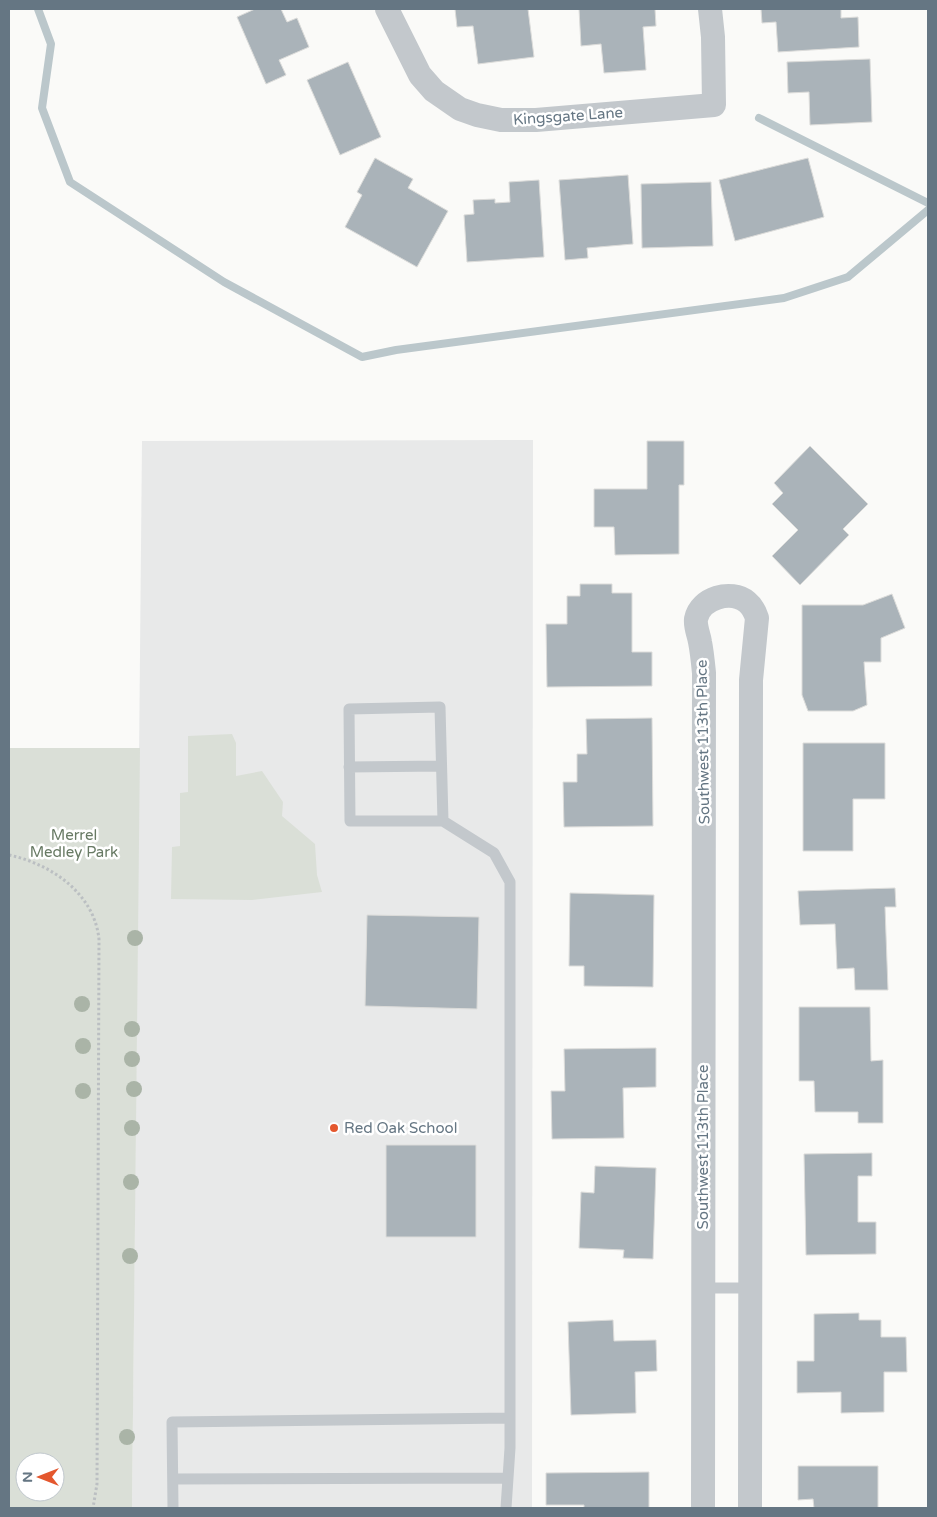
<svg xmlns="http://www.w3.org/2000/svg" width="937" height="1517" font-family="'Varela Round',sans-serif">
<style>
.built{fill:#e8e9e9}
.green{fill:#dadfd7;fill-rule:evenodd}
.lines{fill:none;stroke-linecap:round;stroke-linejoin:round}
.stream{stroke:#bbc7cb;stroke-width:8}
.building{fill:#aab3b9;stroke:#dcdcda}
.path{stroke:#bbbfc2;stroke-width:3;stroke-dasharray:2.5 2.5;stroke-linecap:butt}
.lane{stroke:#c3c8cc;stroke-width:11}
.street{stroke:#c3c8cc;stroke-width:24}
.tree{fill:#aab4a7}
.poi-dot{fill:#e4572e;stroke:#fff;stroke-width:2}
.labels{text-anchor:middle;stroke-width:5;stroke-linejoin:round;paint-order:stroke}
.street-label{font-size:15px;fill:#657683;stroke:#fff}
.park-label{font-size:15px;fill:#687a64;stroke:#fff}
.poi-label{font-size:15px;fill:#657683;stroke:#fff;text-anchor:start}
</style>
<rect width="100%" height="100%" fill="#fafaf8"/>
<path class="built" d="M533 440 532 1508H132L142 441Z"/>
<path class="green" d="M232 734 236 743V776L262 771 283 802 282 816 315 844 317 875 322 892 252 900 171 899 172 847 180 846V793L188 792V736Z
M9 748H140L132 1508H9ZM25 1462H55V1492H25Z"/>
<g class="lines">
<path class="stream" d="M38 9 51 44 42 108 70 182 224 282 362 357 396 350 784 298 848 277 928 210
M759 118 928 203"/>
</g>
<path class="building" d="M255 9H281L287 22 297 18 309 47 279 60 286 75 266 84 237 17Z
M455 9H528L534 57 478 64 473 26 457 27Z
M579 9H655L656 26 643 27 646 70 604 73 601 44 581 46Z
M761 9H841V18L858 17 859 47 778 52 776 22 762 23Z
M870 59 872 122 810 125 809 92 788 93 787 62Z
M348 62 381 137 340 155 307 80Z
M375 158 413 179 408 188 448 211 417 267 345 227 362 195 357 192Z
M808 158 824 217 735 241 719 180Z
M628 175 633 244 587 248 588 258 565 260 559 180Z
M539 180 544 257 467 262 464 215 474 214 473 200 495 199V203L510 202 509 182Z
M711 182 713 246 642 248 641 184Z
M647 441H684V485H679V554L615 555 614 527H594V489H647Z
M810 446 868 504 843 529 849 535 800 585 772 556 798 530 772 504 783 493 774 483Z
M580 584H612V593H632V652H652V686L547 687 546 624H567V596H580Z
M892 594 905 628 881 638V662H864L867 705 853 711H808L802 695V605H863Z
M652 718 653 826 564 827 563 782H577V754H587L586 719Z
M803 743H885V799H853V851H803Z
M895 888 896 907H885L888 990H855L854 968 837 969 835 924 800 925 798 891Z
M570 893 654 895 653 987 584 986V966H569Z
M367 915 479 917 477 1009 365 1006Z
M799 1007H870L871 1061 883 1060V1123H858V1112H815L814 1081H799Z
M656 1048V1087L623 1088 624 1138 552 1139 551 1091H565L564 1049Z
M386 1145H476V1237H386Z
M872 1153V1176H858V1222H876V1254L806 1255 804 1154Z
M595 1166 656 1168 653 1259 623 1258 624 1250 579 1248 581 1192 594 1193Z
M859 1313V1320H881V1337H906L907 1372H884V1412L841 1413V1392L797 1393V1361H814V1314Z
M613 1320 614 1341 656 1340 657 1371 635 1372 636 1413 571 1415 568 1322Z
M798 1466H878V1508H814L813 1499 798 1500Z
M649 1472V1508H584V1505H546V1473Z"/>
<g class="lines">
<path class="path" d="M9 855C51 864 94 893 99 939L97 1484 93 1508"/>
<path class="lane" d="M349 767 441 766
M443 821 440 707 349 709 350 821H443L494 853 510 882V1448L506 1508
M702 1288H749
M173 1479 508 1478
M173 1508 172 1422 510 1418"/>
<path class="street" d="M387 9 420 75 434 91 460 109 477 115 501 120H536L714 105 713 37 710 9
M703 1508 704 673C703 663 702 652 700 642 699 635 695 627 696 619 700 598 731 589 747 602 752 606 755 612 757 618L751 680 750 1508"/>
</g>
<g class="tree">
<circle cx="135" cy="938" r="8"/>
<circle cx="82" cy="1004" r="8"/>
<circle cx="132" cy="1029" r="8"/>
<circle cx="83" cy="1046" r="8"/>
<circle cx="132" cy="1059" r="8"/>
<circle cx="134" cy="1089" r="8"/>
<circle cx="83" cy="1091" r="8"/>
<circle cx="132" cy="1128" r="8"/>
<circle cx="131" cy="1182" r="8"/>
<circle cx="130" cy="1256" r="8"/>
<circle cx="127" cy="1437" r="8"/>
</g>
<circle class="poi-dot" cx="334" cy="1128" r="5"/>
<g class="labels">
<g class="street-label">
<text transform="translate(568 116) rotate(-4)" y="5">Kingsgate Lane</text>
<text transform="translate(703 742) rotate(-91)" y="5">Southwest 113th Place</text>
<text transform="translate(703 1147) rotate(-90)" y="5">Southwest 113th Place</text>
</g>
<g class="park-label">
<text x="74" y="840">Merrel<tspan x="74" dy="17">Medley Park</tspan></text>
</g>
<g class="poi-label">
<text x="344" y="1133">Red Oak School</text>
</g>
</g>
<rect width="937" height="1517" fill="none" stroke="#657683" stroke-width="20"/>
<g transform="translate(40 1477) rotate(270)"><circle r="24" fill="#ffffff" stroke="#c1c8cd"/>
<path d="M0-4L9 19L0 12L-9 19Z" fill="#e4572e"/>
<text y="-8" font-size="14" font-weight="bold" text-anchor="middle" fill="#657683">N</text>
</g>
</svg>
